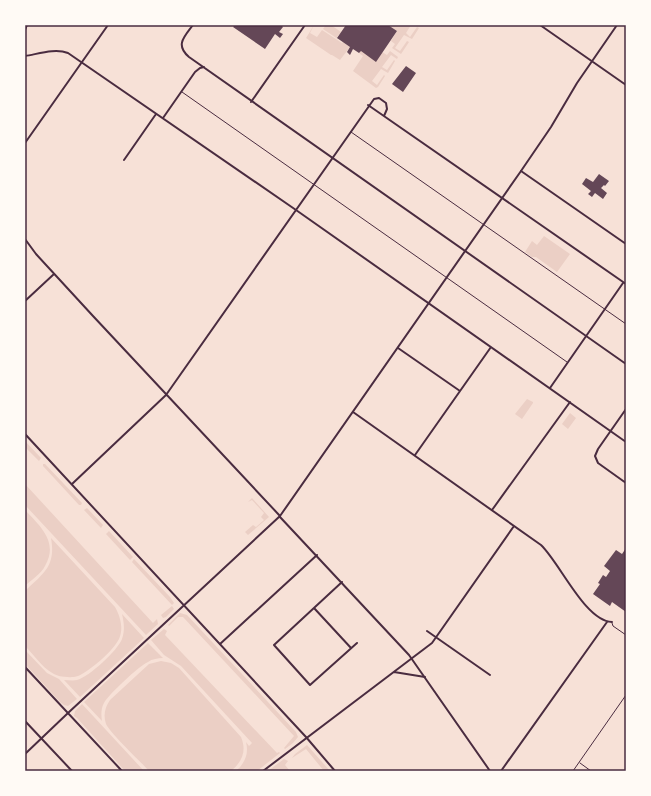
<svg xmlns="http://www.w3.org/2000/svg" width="651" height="796" font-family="'Zilla Slab',serif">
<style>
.green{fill:#ebcfc5}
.building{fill:#644757}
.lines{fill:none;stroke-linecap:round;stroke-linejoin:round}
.service{stroke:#4a2c40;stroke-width:1}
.minor{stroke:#4a2c40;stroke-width:2}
.tertiary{stroke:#4a2c40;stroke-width:2}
.neatline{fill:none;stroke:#4a2c40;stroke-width:1.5}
</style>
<rect width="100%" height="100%" fill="#f7e1d7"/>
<path class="green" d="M314 25 310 33 317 37 322 30 342 43 343 42 350 47 340 60 332 55H331L306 38Z
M326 25H331L341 32 337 37 338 39 323 29Z
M388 25H411L406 33 410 37 417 27 419 28 412 39 404 35 395 48 400 51 407 41 409 42 401 54 392 48 395 44 391 41 397 31Z
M361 51 382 52 387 55 390 51 398 57 397 59 391 55 382 67 387 70 394 60 395 61 388 73 381 69 372 81 377 85 384 75 385 76 378 87 376 88 353 71 363 56 359 53Z
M544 236 570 254 557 272 536 257H532L525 252 532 241 537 245Z
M527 399 533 402V403L522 419 515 414Z
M570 413 576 418 568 429 562 424Z
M25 441 41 458 39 461 25 447Z
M43 464H45L82 503 81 505H79L43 466Z
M25 484 153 623 157 619 158 624 146 635 25 505Z
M252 498 269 517 248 535 245 532 253 525 256 527 264 520 261 517 264 513 252 500 248 502Z
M87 508 103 525 101 528 84 510Z
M25 510C40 526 59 542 45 566 41 574 31 580 25 586Z
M109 531 133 557 130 560 106 534Z
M51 538 115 607C120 616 124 628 119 639 113 651 90 671 78 676 72 678 65 677 59 676 45 672 35 656 25 646V591C44 573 56 566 51 538Z
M134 559 170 597 174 603 172 605 132 562Z
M172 606 174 609 166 617 163 618 161 615Z
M180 613 187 615 296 732 298 737 293 743 285 749 284 748 294 736 183 617H178L169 626 168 625Z
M122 614 144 638 80 697 64 680C68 680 73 681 77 680 89 677 118 650 122 639 125 630 124 623 122 614Z
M164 629 167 631 165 635 277 753 279 752 280 753 257 771H236C245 763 249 754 246 742L249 746 252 743 181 666 164 655 151 640Z
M148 643 163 658C158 658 152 659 148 662 139 666 109 694 104 703 101 708 101 715 102 721L84 702Z
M25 650 47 673 59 679 77 699 68 706 64 705 60 702 25 664Z
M161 661 171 663 179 668 241 737C247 751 242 762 231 771H149C140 761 111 734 106 724 103 715 105 707 110 700L149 664Z
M82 704 144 771H125L77 718 74 716 75 711Z
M307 745 330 771H324L306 749 292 758 295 754Z
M284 759 288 761 285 765 290 771H268Z"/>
<path class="building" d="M235 25H281L283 27 279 32 283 34 280 38 275 34 265 49 233 27Z
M346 25H388L397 31 376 62 361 51 359 53 353 49 350 55 347 52 350 47 337 38Z
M406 66 416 73 403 92 392 84Z
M599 174 609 181 605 186 604 185 601 188 607 193 603 199 595 193 592 197 588 194 591 191 582 184 586 178 593 182Z
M626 548V612L612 602 610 606 593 594 600 584 598 583 603 575 606 577 610 571 604 566 616 550 622 554Z"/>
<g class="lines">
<path class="service" d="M182 92 567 362
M351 132 626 324
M612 623 613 626 626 635
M580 763 591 771
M573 771 626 695"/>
<path class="minor" d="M193 25C184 37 175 45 189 57L626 364
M25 30 27 25
M25 56C38 54 55 48 68 53L296 210 626 442
M251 102 305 25
M368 105 626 284
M163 118 195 72 200 68 204 67
M25 143 108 25
M124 160 156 114
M521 171 626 244
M25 239 36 254 93 316 280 516
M25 301 54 274
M398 348 460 391
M550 388 623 283
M626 409 598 449 595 456 598 463 626 483
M353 412 541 545C560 563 585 621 612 622
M415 455 491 347
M72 484 166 395 374 99 379 98 386 103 387 109 384 116
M492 510 570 402
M342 582 274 645 310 685 357 643
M314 608 351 648
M427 631 490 675
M220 644 317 555
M394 672 425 677
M25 721 72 771
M25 754 68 713
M263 771 432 643 514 526
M501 771 607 622"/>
<path class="tertiary" d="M540 25 626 85
M25 434 306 737 335 771
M280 517 409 655 490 771
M25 667 122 771
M68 713 280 516 521 171 551 127 577 83 617 25"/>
</g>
<rect width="651" height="796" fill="none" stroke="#fffaf5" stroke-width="52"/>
<rect x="26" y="26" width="599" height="744" class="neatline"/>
</svg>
